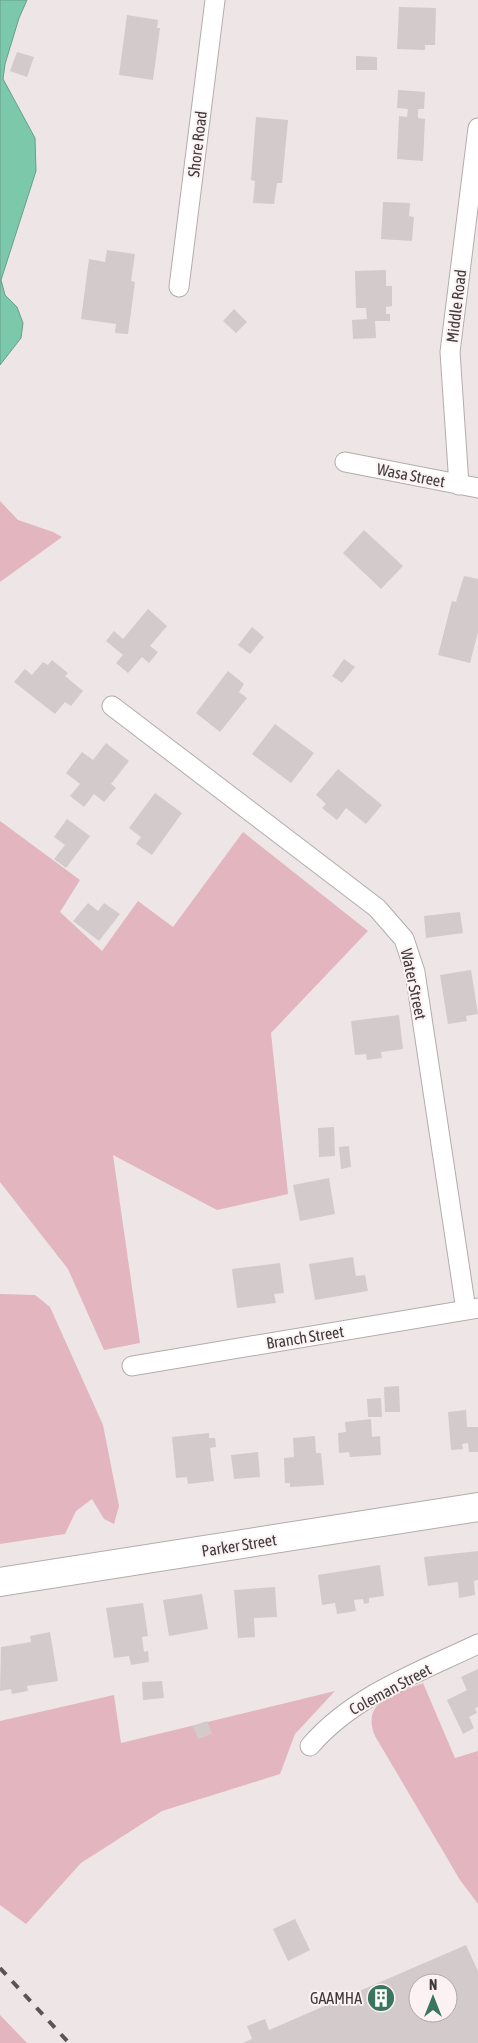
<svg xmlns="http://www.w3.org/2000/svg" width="478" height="2043" font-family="'Asap Condensed',sans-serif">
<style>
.green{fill:#e3b5be}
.water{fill:#7bc8ab;stroke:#699e8a}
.building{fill:#d3cacc;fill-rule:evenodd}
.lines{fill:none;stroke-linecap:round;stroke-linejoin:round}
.minor-casing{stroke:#b4abac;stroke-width:21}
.secondary-casing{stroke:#b4abac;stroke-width:30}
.minor{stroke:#fff;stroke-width:19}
.secondary{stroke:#fff;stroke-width:28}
.rail{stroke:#595456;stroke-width:4;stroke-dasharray:9 9;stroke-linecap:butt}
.labels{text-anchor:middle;stroke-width:4;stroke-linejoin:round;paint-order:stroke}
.street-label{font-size:16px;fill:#3f3b3c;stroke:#fcf2f4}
.poi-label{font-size:16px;fill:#3f3b3c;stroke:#fcf2f4;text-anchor:end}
</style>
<rect width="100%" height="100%" fill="#eee5e7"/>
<path class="green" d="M0 501 18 520 53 532 62 537 0 582Z
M0 821 80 880 60 912 102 951 138 901 173 927 243 832 368 931 271 1033 288 1194 217 1210 113 1155 140 1343 104 1350 68 1269 0 1182Z
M0 1294 35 1295 50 1307 103 1425 119 1506 114 1524 104 1519 92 1499 76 1511 65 1534 0 1544Z
M423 1683 455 1758 478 1751V1904L460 1880 375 1736C360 1700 397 1694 423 1683Z
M335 1691 295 1734 280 1774 162 1811 81 1863 26 1924 0 1905V1721L114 1695 121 1743Z
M0 2015 27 2043H0Z"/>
<path class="water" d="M0 0H27L19 18 5 64 3 79 35 138 36 171 1 280 5 295 17 307 23 323 21 338 0 365Z"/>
<path class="building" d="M399 7 436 8 435 45H425V50L397 49Z
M127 15 158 20 157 28H160L153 80 119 75Z
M17 52 34 57 27 77 10 71Z
M356 56 377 57V70H356Z
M398 90 425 92 424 109H418V118L425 119 423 161 397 159 399 116 407 117 408 109 397 108Z
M256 117 288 120 282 183H277L274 204 253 203 255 181 251 180Z
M383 202 410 203 409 216 414 217 412 241 381 239Z
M107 250 135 254 131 281 135 282 128 334 115 333 116 324 81 319 89 259 105 262Z
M386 270V286H392V306L386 307V314H390V321H375L376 338 353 339 352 320 367 319 366 308H356L355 271Z
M234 309 247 322 236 333 223 321Z
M364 530 403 566 381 589 343 553Z
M464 576 478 579V632L470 663 438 655 452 601 456 602Z
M148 609 167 626 150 646 158 652 149 663 142 657 128 673 116 663 123 655 106 641 114 631 123 639Z
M252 627 264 637 250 654 238 645Z
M344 659 355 667 342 683 332 676Z
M52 660 68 673 65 676 83 691 71 706 65 702 55 714 14 682 25 669 32 675 43 662 48 665Z
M228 671 244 684 239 692 247 698 220 732 196 713Z
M275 724 314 753 291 783 252 754Z
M106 743 129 761 111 784 116 788 104 802 94 794 84 807 70 796 80 784 66 773 82 752 93 760Z
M338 769 382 805 366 824 346 808 337 820 322 808 326 804 316 795Z
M155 793 182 813 152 855 136 844 141 837 129 828Z
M67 819 90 836 66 868 54 859 65 845 54 837Z
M88 903 98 911 104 903 120 914 99 941 73 921Z
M460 912 463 933 426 938 424 916Z
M471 970 478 1014 466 1016 467 1021 448 1024 440 975Z
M399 1015 403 1049 381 1052 382 1058 367 1060 366 1054 355 1055 351 1021Z
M334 1127 335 1156 319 1157 318 1128Z
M349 1146 351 1167 341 1169 339 1147Z
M329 1178 335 1214 300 1221 293 1185Z
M353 1257 356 1276 365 1275 368 1291 315 1300 309 1264Z
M280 1263 284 1293 274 1294 276 1303 237 1308 232 1269Z
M399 1386 400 1412H385L384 1387Z
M381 1398 382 1417H368L367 1399Z
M466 1410 467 1427H478V1452H469L468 1443 462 1444 463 1449 451 1450 448 1412Z
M371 1419 372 1437 380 1436 381 1455 350 1457 349 1452 339 1453 338 1433 346 1432 345 1422Z
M209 1433V1438H215L216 1447 210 1448 214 1481 188 1484 187 1477 176 1478 172 1437Z
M315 1436 316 1453H321L324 1485 290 1487V1483H285L284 1458 294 1457 293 1438Z
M258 1452 260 1477 234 1479 231 1455Z
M478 1551V1580L474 1581 475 1595 459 1598 458 1582 428 1586 424 1557Z
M380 1565 384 1596 369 1598V1603L364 1604 363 1599 354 1600 356 1611 337 1614 335 1603 322 1605 318 1575Z
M275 1587 277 1617 254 1618 255 1637 238 1638 234 1590Z
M202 1594 208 1629 169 1636 163 1600Z
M143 1603 148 1636 142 1637 144 1652 148 1651 149 1662 131 1665 129 1656 114 1658 106 1608Z
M50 1632 58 1681 27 1686 28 1691 12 1694 11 1689 0 1691 1 1647 31 1642 30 1636Z
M478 1669V1707L475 1708 477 1713 469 1717 474 1728 463 1734 447 1700 467 1690 461 1677Z
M162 1681 164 1698 143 1700 142 1682Z
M207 1721 212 1734 198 1739 193 1726Z
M295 1919 310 1950 288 1961 273 1929Z
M466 1945 478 1971V2043H243L252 2039 247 2026 265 2019 269 2030ZM418 1983H448V2013H418Z"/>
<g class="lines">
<defs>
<path id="minor" d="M179 287 215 0
M345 462 478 488
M459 485 450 352 478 128
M112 706 377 908 404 939 415 972 466 1310
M132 1366 478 1308
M310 1746C354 1695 419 1672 478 1644"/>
<path id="secondary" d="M0 1582 478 1507"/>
</defs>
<use href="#minor" class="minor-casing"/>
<use href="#secondary" class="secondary-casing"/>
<use href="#minor" class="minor"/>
<use href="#secondary" class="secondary"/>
<path class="rail" d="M0 1968 69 2043"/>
</g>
<defs>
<symbol id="building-disc" viewBox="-11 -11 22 22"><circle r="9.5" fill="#39755f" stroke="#fcf2f4"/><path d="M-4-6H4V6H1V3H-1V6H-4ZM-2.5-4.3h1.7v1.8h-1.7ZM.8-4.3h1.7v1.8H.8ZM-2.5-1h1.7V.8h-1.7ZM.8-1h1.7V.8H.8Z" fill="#fff"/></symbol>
</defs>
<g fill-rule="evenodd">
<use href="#building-disc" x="365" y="1982" width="32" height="32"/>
</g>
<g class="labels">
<g class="street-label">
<text transform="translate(197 144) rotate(-83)" y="6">Shore Road</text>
<text transform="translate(456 306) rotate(-83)" y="6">Middle Road</text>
<text transform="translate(411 475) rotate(11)" y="6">Wasa Street</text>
<text transform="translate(414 984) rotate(78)" y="6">Water Street</text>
<text transform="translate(305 1337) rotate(-9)" y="6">Branch Street</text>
<text transform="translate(239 1545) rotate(-9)" y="6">Parker Street</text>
<text transform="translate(390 1689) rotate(-28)" y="6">Coleman Street</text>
</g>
<g class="poi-label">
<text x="362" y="2004">GAAMHA</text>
</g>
</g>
<g transform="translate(433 1998)"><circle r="24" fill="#fcf2f4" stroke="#b0a9aa"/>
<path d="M0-4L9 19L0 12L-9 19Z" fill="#39755f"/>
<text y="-8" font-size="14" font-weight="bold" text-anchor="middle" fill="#3f3b3c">N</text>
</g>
</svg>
